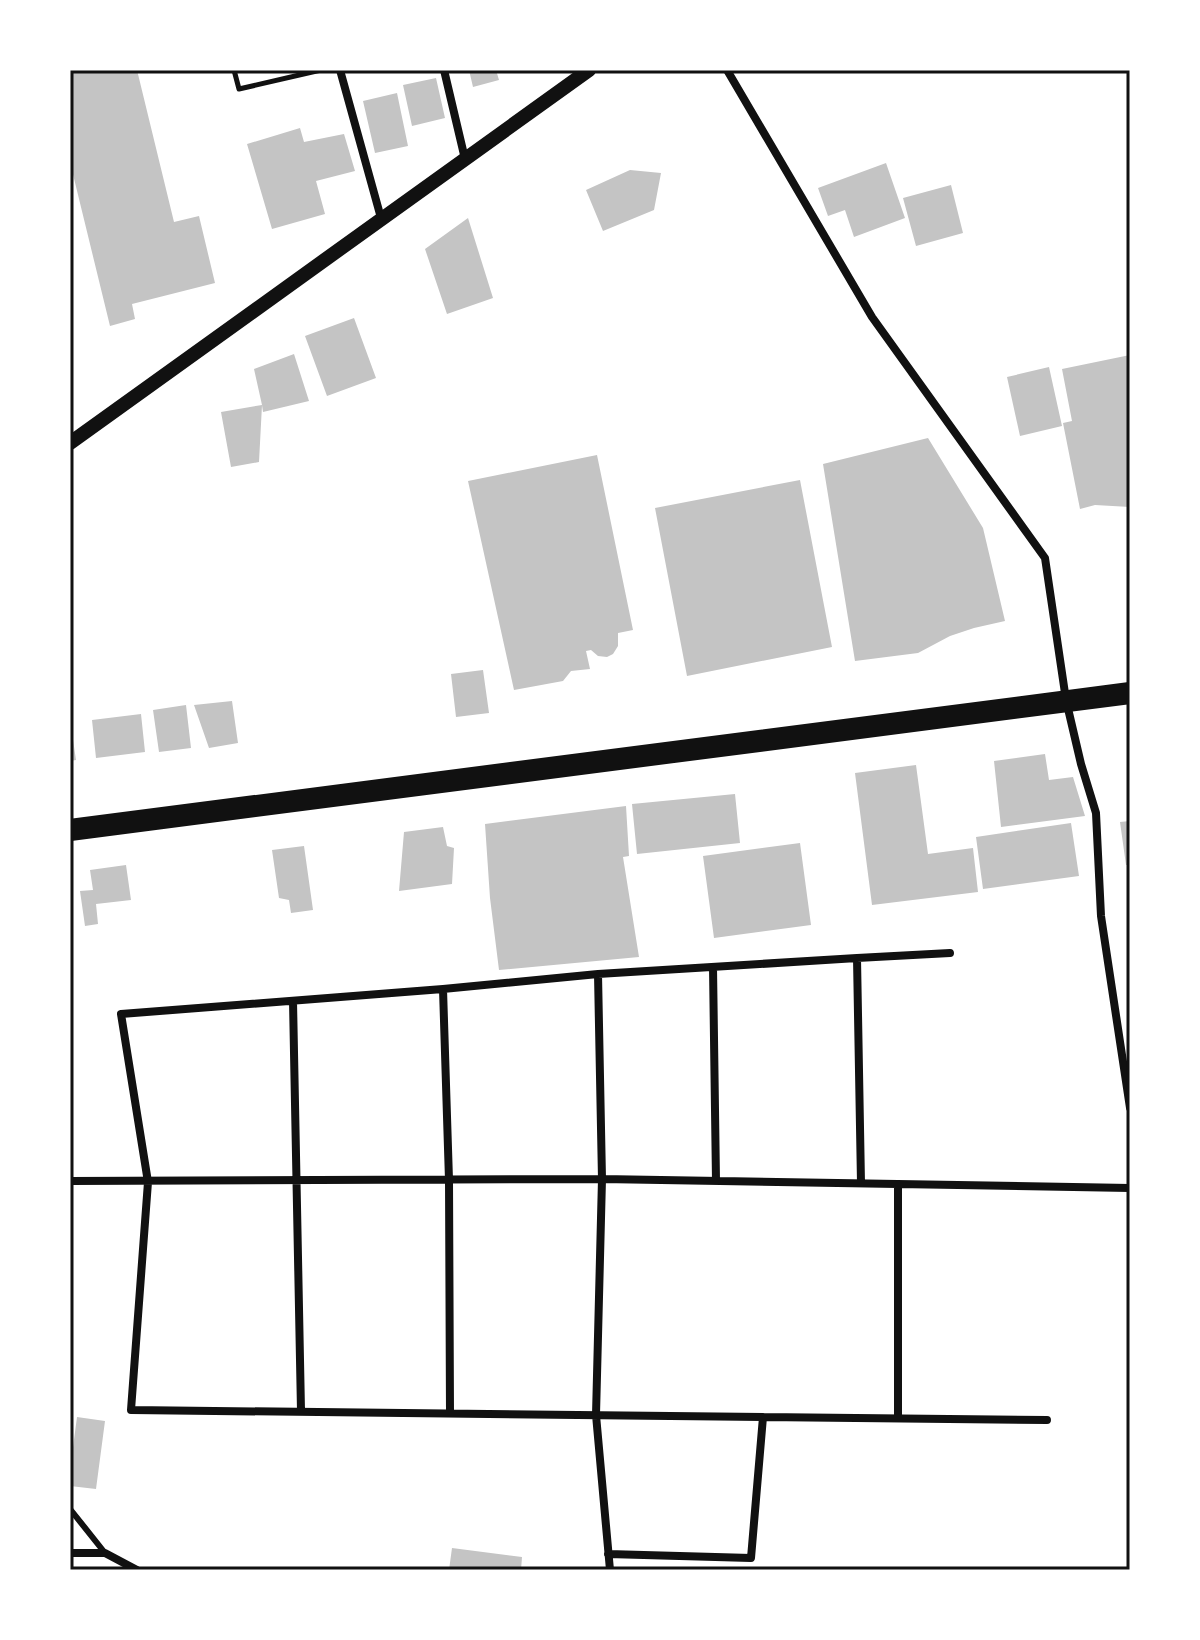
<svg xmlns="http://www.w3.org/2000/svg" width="1200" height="1640" font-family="'Alegreya Sans',sans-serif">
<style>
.building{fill:#c4c4c4}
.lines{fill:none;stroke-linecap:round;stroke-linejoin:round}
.path{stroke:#111;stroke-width:5}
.service{stroke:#111;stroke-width:6}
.minor{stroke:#111;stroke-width:8}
.tertiary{stroke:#111;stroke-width:14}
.trunk{stroke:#111;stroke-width:22}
.neatline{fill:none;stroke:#111;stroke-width:3}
</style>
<rect width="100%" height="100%" fill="#fff"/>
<path class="building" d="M70 70H137L174 222 199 216 215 283 132 304 135 319 110 326 70 162Z
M469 70H496L499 80 473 87Z
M436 78 445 118 412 126 403 85Z
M397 93 408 146 375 153 363 101Z
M300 128 304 142 344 134 355 171 316 181 325 214 272 229 247 144Z
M886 163 905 218 854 237 845 210 828 216 818 188Z
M630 170 661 173 654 210 603 231 586 190Z
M951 185 963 233 916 246 903 198Z
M468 218 493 298 447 314 425 249Z
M354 318 376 378 327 396 305 336Z
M294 354 309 401 263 412 262 405 259 462 231 467 221 412 262 405 254 369Z
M1130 355V507L1095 505 1080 509 1063 423 1072 421 1062 369Z
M1049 367 1062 426 1020 436 1007 377Z
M928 438 983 528 1005 621 974 628 950 636 918 653 855 661 823 464Z
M597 455 633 630 618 633V646L613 654 607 657 598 656 591 650 586 651 590 669 571 671 563 681 514 690 468 481Z
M800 480 832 647 687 676 655 508Z
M483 670 489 713 456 717 451 674Z
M232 701 238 743 209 748 194 705Z
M186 705 191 748 159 752 153 710Z
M141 714 145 752 96 758 92 720Z
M70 733H72L76 760 70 761Z
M1045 754 1049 780 1073 777 1085 816 1001 827 994 761Z
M916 765 928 854 973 848 978 892 872 905 855 773Z
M735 794 740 843 637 854 632 804Z
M626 806 629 856 623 857 639 957 499 970 490 898 485 824Z
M1130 821V865H1126L1120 822Z
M1071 823 1079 876 983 889 976 837Z
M443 827 447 846 454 848 452 884 399 891 404 832Z
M800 843 811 925 714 938 703 856Z
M304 846 313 910 291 913 289 900 279 898 272 850Z
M126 865 131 900 96 904 98 924 85 926 80 891 93 890 90 870Z
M77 1417 105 1421 96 1489 70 1486V1470Z
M452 1548 522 1557 521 1570H449Z"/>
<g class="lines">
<path class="path" d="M234 70 239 89 321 70"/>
<path class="service" d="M70 1509 105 1553"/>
<path class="minor" d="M340 70 381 218
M444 70 465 159
M727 70 872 317 1045 558 1066 700 1081 764 1096 813 1101 916 1130 1108
M713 967 716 1181
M598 974 602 1179 596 1415 610 1570
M443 989 449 1180 450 1413
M293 1001 301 1411
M70 1181 602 1179 1130 1188
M861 1183 857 958 950 953
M898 1184V1418
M763 1417 131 1410 148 1182 121 1014 443 989 598 974 857 958
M70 1553H105L137 1570
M608 1554 751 1558 763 1417 1047 1420"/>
<path class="tertiary" d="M70 443 589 70"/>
<path class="trunk" d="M70 830 1130 693"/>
</g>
<rect width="1200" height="1640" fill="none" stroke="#ffffff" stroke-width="144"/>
<rect x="72" y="72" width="1056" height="1496" class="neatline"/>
</svg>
